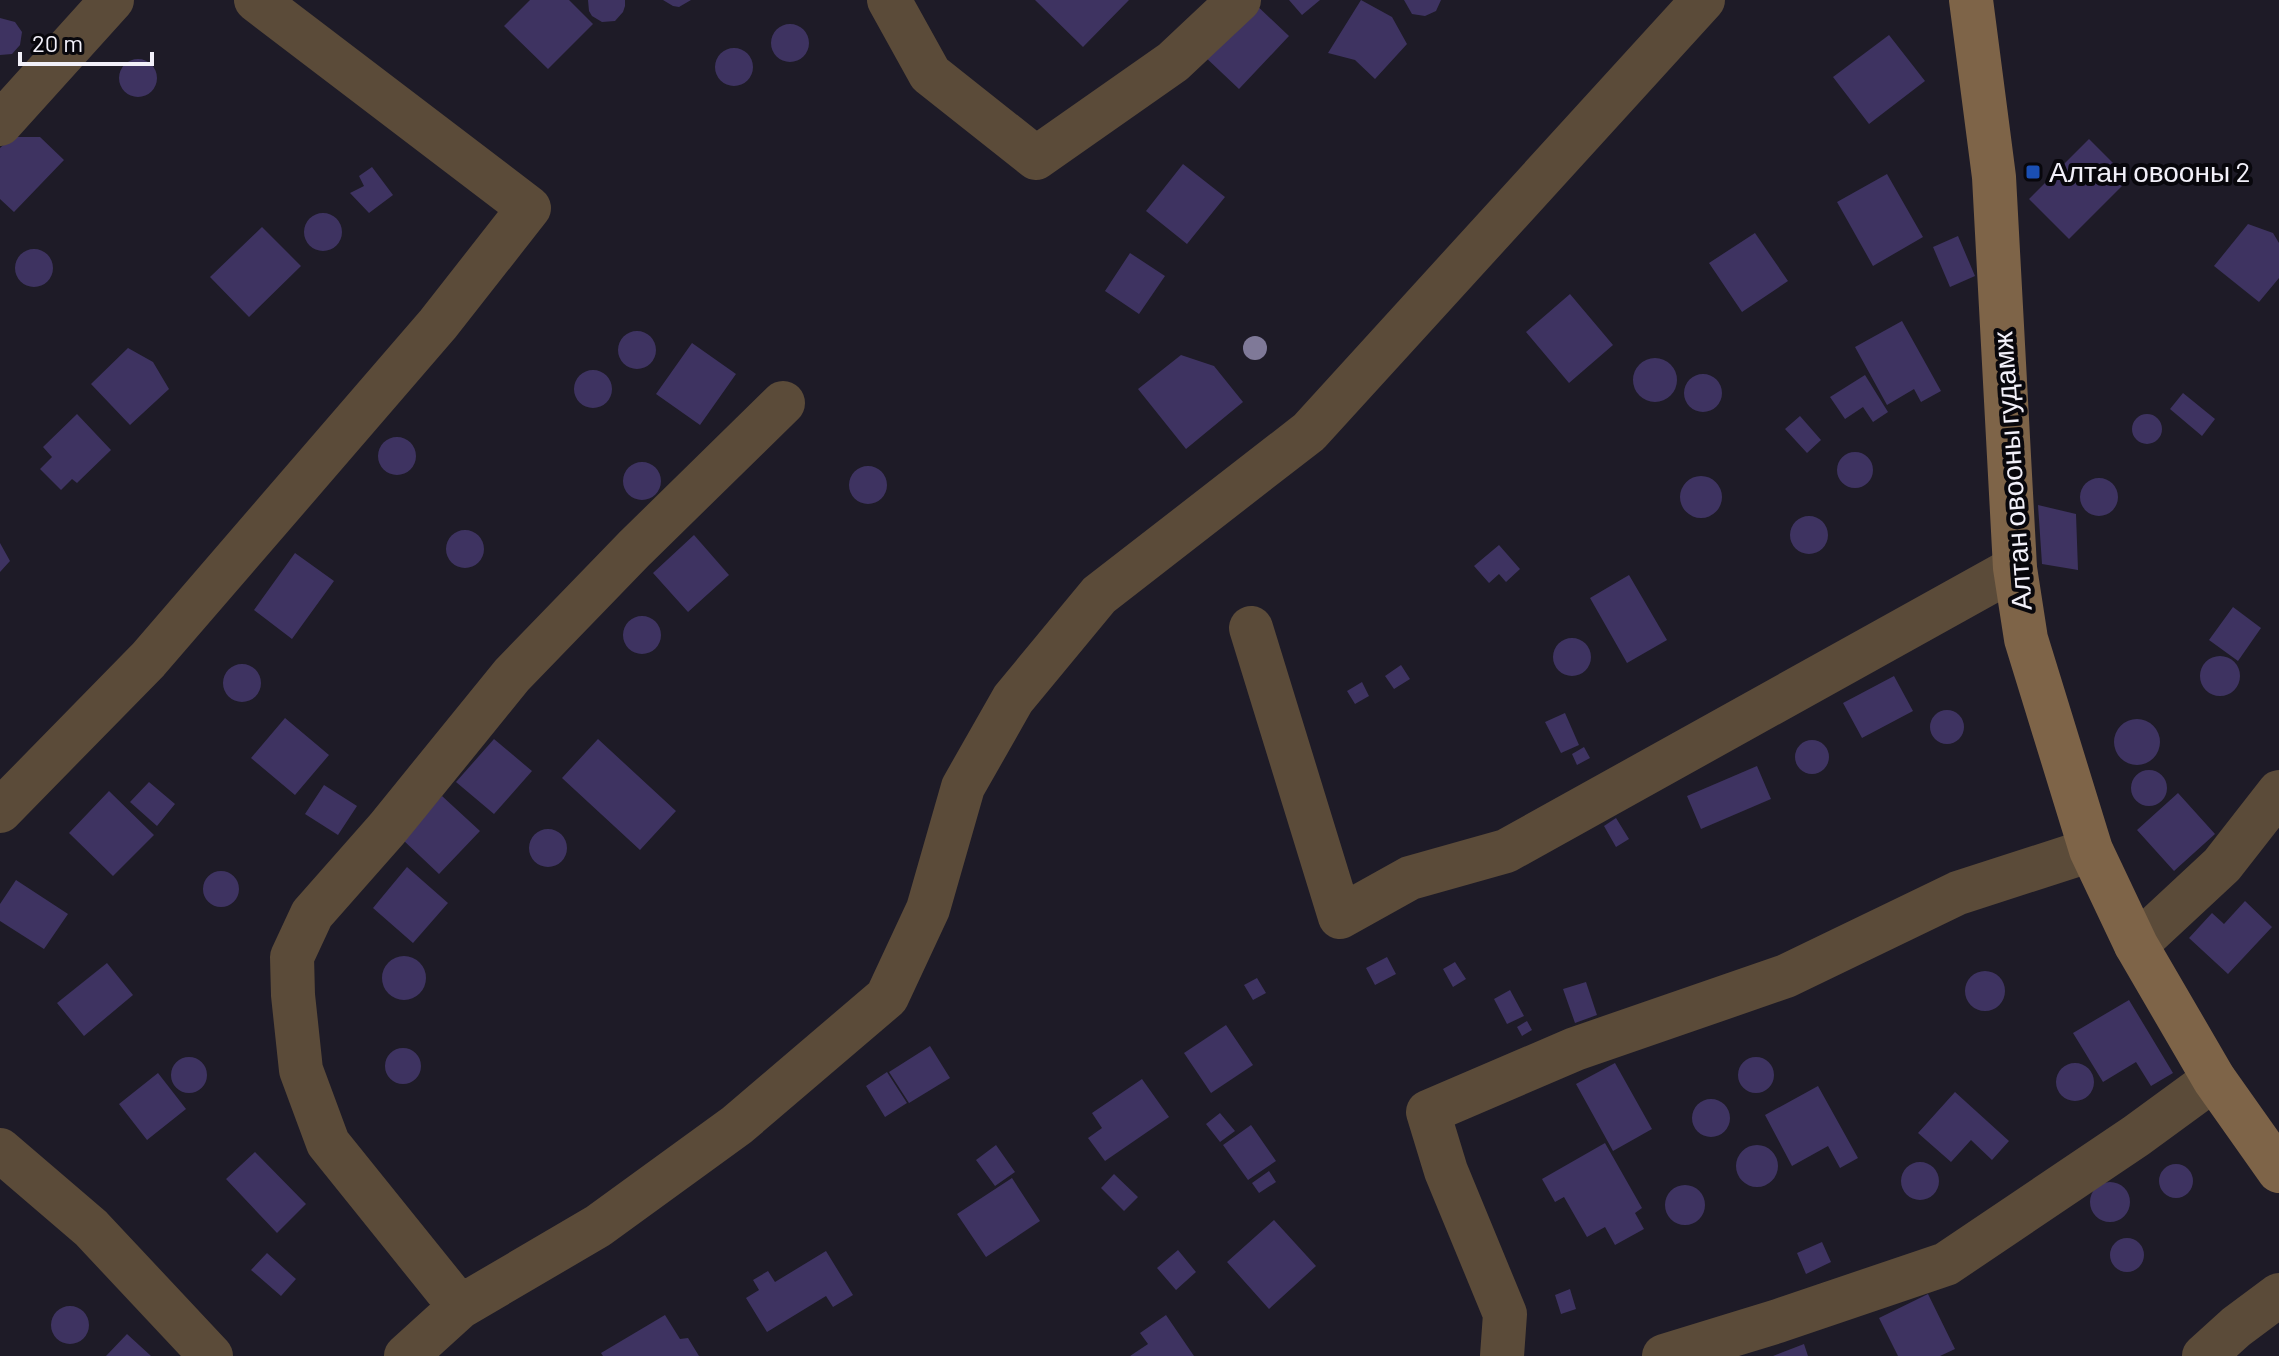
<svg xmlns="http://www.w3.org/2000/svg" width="2279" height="1356" font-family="Barlow,sans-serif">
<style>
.building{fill:#3e3361}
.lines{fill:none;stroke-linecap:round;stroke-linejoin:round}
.minor{stroke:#5b4b39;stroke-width:44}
.secondary{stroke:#7e6448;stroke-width:44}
.tree{fill:#7f7998}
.transit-dot{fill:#1a4fb4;stroke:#08070c;stroke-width:3}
.labels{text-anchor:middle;stroke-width:8;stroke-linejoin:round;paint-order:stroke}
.poi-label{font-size:28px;fill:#f2f0f9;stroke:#08070c;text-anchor:start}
.street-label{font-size:28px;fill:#f2f0f9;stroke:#08070c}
</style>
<rect width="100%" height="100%" fill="#1e1b27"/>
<path class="building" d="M530 0H569L593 24 548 69 504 26Z
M588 0H625V6L623 12 615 21 602 22 592 16 589 11Z
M663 0H691L679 7 673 6Z
M1035 0H1129L1083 47Z
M1289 0H1320L1302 15Z
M1361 0 1392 17 1407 44 1375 79 1355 60 1328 53Z
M1404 0H1441L1436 11 1425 16 1412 14Z
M1252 1 1289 36 1239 89 1202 54Z
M0 18 15 22 22 32 20 45 12 54 0 55Z
M771 43a19 19 0 1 1 38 0a19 19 0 1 1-38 0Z
M1889 35 1925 81 1869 124 1833 77Z
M715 67a19 19 0 1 1 38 0a19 19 0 1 1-38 0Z
M119 78a19 19 0 1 1 38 0a19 19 0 1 1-38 0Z
M12 137H40L64 160 14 212 0 199V148Z
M2089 139 2129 179 2069 239 2029 199Z
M1183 164 1225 197 1187 244 1146 211Z
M372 167 393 195 369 213 350 193 364 186 359 176Z
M1887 174 1923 237 1873 266 1837 202Z
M304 232a19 19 0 1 1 38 0a19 19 0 1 1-38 0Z
M2248 224 2273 233 2279 243V278L2259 302 2214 266Z
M262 227 301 266 249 317 210 277Z
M1755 233 1788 281 1742 312 1709 263Z
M1958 236 1975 276 1950 287 1933 247Z
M15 268a19 19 0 1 1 38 0a19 19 0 1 1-38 0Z
M1130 253 1165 276 1139 314 1105 291Z
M1570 294 1613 345 1569 383 1526 332Z
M1902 321 1941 391 1921 402 1914 389 1887 405 1855 347Z
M618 350a19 19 0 1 1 38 0a19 19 0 1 1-38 0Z
M692 343 736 374 700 425 656 394Z
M128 348 153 362 169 389 130 425 91 384Z
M1181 355 1214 366 1243 402 1186 449 1138 389Z
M1633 380a22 22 0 1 1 44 0a22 22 0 1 1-44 0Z
M574 389a19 19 0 1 1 38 0a19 19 0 1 1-38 0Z
M1684 393a19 19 0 1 1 38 0a19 19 0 1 1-38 0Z
M1865 375 1888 412 1873 422 1863 407 1845 419 1830 397Z
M2183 393 2215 419 2202 436 2170 409Z
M2132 429a15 15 0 1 1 30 0a15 15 0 1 1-30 0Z
M77 414 111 450 77 483 72 479 61 490 40 469 52 457 43 447Z
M1800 416 1821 440 1807 453 1785 429Z
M378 456a19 19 0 1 1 38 0a19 19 0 1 1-38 0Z
M1837 470a18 18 0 1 1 36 0a18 18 0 1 1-36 0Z
M623 481a19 19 0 1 1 38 0a19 19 0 1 1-38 0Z
M849 485a19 19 0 1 1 38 0a19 19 0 1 1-38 0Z
M1680 497a21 21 0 1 1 42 0a21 21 0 1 1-42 0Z
M2080 497a19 19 0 1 1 38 0a19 19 0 1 1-38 0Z
M2038 505 2076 514 2078 570 2042 564Z
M1790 535a19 19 0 1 1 38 0a19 19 0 1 1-38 0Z
M446 549a19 19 0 1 1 38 0a19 19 0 1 1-38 0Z
M694 535 729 575 688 612 653 573Z
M0 543 10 561 0 572Z
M1499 545 1520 569 1506 582 1499 574 1489 583 1474 566Z
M295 553 334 581 292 639 254 610Z
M1629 575 1667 640 1627 663 1590 598Z
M2233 607 2261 628 2238 661 2209 640Z
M623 635a19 19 0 1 1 38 0a19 19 0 1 1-38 0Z
M1553 657a19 19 0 1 1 38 0a19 19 0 1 1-38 0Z
M2200 676a20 20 0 1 1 40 0a20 20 0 1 1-40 0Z
M223 683a19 19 0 1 1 38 0a19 19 0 1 1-38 0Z
M1401 665 1410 679 1394 689 1385 676Z
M1894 676 1913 711 1862 738 1843 703Z
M1362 682 1369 696 1355 704 1347 691Z
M1930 727a17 17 0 1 1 34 0a17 17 0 1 1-34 0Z
M1565 713 1579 745 1561 753 1545 722Z
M285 718 329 755 295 795 251 758Z
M2114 742a23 23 0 1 1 46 0a23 23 0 1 1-46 0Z
M494 739 532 771 494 814 456 782Z
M598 739 676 811 640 850 562 778Z
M1795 757a17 17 0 1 1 34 0a17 17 0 1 1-34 0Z
M1584 747 1590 758 1577 765 1572 754Z
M1757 766 1771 799 1701 829 1687 796Z
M2131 788a18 18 0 1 1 36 0a18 18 0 1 1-36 0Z
M149 782 175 804 157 826 130 802Z
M324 785 357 806 338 835 305 814Z
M109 791 154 835 113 876 69 833Z
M2178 793 2215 834 2174 871 2137 830Z
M442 796 480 831 439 874 402 839Z
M1616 818 1629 839 1616 847 1604 826Z
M529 848a19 19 0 1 1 38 0a19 19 0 1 1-38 0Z
M407 867 448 903 413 943 373 908Z
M203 889a18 18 0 1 1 36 0a18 18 0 1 1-36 0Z
M16 880 68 914 44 949 0 921V904Z
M2245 901 2272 927 2228 974 2189 938 2212 913 2224 924Z
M382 978a22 22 0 1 1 44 0a22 22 0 1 1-44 0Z
M1387 957 1396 974 1375 985 1366 968Z
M1455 962 1466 979 1453 987 1443 969Z
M107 963 133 995 84 1036 57 1003Z
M1965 991a20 20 0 1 1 40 0a20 20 0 1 1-40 0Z
M1257 978 1266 993 1253 1000 1244 985Z
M1586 982 1597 1015 1575 1023 1563 989Z
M1510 990 1524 1016 1507 1024 1494 999Z
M2129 1000 2173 1073 2151 1086 2136 1062 2103 1082 2073 1033Z
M1527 1021 1532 1030 1522 1036 1517 1027Z
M1226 1025 1253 1065 1211 1093 1184 1053Z
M930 1046 950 1078 909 1103 889 1072Z
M385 1066a18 18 0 1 1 36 0a18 18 0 1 1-36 0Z
M1738 1075a18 18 0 1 1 36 0a18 18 0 1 1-36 0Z
M171 1075a18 18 0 1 1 36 0a18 18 0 1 1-36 0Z
M2056 1082a19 19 0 1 1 38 0a19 19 0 1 1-38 0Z
M1615 1063 1652 1129 1613 1151 1576 1084Z
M887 1072 907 1103 885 1117 866 1086Z
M158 1073 186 1109 147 1140 119 1104Z
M1142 1079 1169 1117 1105 1161 1088 1138 1102 1128 1092 1113Z
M1818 1086 1858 1158 1840 1168 1828 1146 1792 1166 1765 1115Z
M1955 1092 2009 1141 1992 1160 1971 1140 1951 1162 1918 1133Z
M1692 1118a19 19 0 1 1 38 0a19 19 0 1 1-38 0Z
M1220 1113 1235 1131 1220 1142 1206 1124Z
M1251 1125 1276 1161 1248 1180 1223 1145Z
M1605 1143 1642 1208 1635 1213 1644 1229 1615 1245 1605 1227 1587 1237 1564 1197 1555 1202 1542 1179Z
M1736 1166a21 21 0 1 1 42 0a21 21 0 1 1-42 0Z
M996 1145 1015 1172 995 1186 976 1160Z
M255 1152 306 1204 277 1233 226 1179Z
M1901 1181a19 19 0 1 1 38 0a19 19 0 1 1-38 0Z
M2159 1181a17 17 0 1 1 34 0a17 17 0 1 1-34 0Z
M1269 1171 1276 1182 1259 1193 1252 1183Z
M1114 1174 1138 1197 1124 1211 1101 1188Z
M1012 1178 1040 1221 986 1257 957 1214Z
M2090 1202a20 20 0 1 1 40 0a20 20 0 1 1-40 0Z
M1665 1205a20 20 0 1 1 40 0a20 20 0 1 1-40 0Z
M1274 1220 1316 1266 1269 1309 1227 1262Z
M2110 1255a17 17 0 1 1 34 0a17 17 0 1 1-34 0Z
M1822 1242 1831 1262 1806 1274 1797 1253Z
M1178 1250 1196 1272 1176 1290 1157 1268Z
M826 1251 853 1295 833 1307 826 1296 767 1332 746 1298 759 1290 753 1280 768 1271 775 1282Z
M267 1253 296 1279 281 1296 251 1270Z
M1570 1289 1576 1309 1561 1314 1555 1295Z
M1928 1294 1955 1349 1940 1356H1898L1879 1318Z
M51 1325a19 19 0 1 1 38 0a19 19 0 1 1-38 0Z
M665 1315 680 1339 688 1338 699 1356H603L601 1353Z
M1166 1315 1194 1356H1130L1148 1344 1140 1333Z
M127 1334 151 1356H106Z
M1804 1344 1808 1356H1773Z"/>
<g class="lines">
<path class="minor" d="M889 0 930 74 1036 158 1173 62 1239 0
M0 124 112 0
M1251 628 1340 917 1410 878 1506 851 2015 568
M0 811 148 660 438 324 529 208 256 0
M2136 945 2222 865 2279 792
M0 1150 91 1228 211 1356
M460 1307 328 1143 301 1070 293 995 292 957 312 914 387 829 512 675 634 549 783 403
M406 1356 460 1307 598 1226 737 1125 887 997 928 909 963 787 1013 699 1099 595 1309 432 1703 0
M1502 1356 1505 1314 1446 1171 1428 1112 1575 1049 1786 976 1958 893 2091 850
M1664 1356 1778 1321 1946 1264 2136 1136 2214 1079
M2204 1356 2236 1327 2279 1295"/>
<path class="secondary" d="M1971 0 1994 177 2015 568 2026 639 2091 850 2136 945 2214 1079 2279 1171"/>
</g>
<circle class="tree" cx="1255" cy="348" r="12"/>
<rect class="transit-dot" x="2025" y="164" width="16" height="16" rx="4"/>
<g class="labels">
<g class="poi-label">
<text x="2049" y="182">Алтан овооны 2</text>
</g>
<g class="street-label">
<text transform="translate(2012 471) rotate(-94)" y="10">Алтан овооны гудамж</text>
</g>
</g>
<path d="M20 52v12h132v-12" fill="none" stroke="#f2f0f9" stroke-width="4"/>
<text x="32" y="52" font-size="24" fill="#f2f0f9" stroke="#08070c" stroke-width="6" paint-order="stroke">20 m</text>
</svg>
